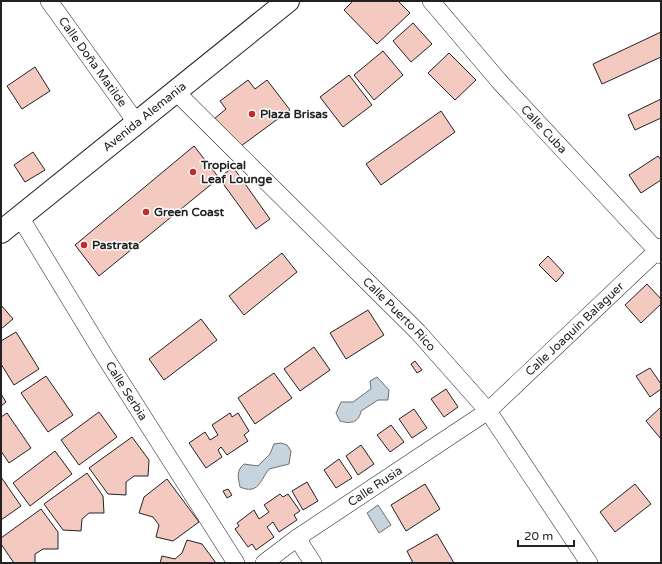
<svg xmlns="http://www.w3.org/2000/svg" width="662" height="564" font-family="'Varela Round',sans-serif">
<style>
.water{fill:#c7d3dd;stroke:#6f6f6f}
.building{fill:#f3c9c0;stroke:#222}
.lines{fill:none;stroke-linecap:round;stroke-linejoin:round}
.street-casing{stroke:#222;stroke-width:18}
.secondary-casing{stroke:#222;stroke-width:24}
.street{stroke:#fff;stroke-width:17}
.secondary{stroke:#fff;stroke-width:22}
.poi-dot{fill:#c62828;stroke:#fff;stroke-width:1.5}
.labels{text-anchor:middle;stroke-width:3;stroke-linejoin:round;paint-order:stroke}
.street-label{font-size:12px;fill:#222;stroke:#fff}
.poi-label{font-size:12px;font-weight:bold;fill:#222;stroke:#fff;text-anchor:start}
</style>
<rect width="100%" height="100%" fill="#fff"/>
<path class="water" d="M377 377 389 390 388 400H378L361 411C359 423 350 424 340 421L336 413 341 402H353L371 389 370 381Z
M281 443 287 445 291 451 289 464 269 469C260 481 258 495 240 487 238 477 236 471 244 464L258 466 270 454 274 444Z
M378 505 391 525 379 533 367 513Z"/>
<path class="building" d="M353 1H398L410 13 377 44 344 10Z
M413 23 432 44 411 62 393 41Z
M661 32V57L602 84 593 64Z
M383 51 403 75 374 100 354 75Z
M449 53 476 80 455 100 428 73Z
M35 67 50 91 22 109 7 86Z
M349 75 372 105 343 127 320 97Z
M248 80 255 89 267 80 290 110 237 149 214 119 226 109 220 101Z
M661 99V118L635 130 628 115Z
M441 111 455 132 381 185 366 164Z
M194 146 219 178 99 276 75 245Z
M33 152 45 170 25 182 14 165Z
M658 156 661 160V180L641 193 629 175Z
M233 167 270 219 256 229 219 178Z
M282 253 297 272 244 315 229 296Z
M548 256 564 273 556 282 539 265Z
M647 284 661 299V304L641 323 625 305Z
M1 305 13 319 1 329Z
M368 310 384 335 346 359 330 333Z
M201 319 217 340 164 380 149 359Z
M16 332 39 369 14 385 1 364V341Z
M314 347 330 370 300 391 284 369Z
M415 361 422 370 417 373 411 364Z
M650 368 661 384V389L650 397 636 376Z
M274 373 292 398 255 424 238 398Z
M46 376 73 415 48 432 21 393Z
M446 389 458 407 444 417 431 399Z
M1 394 6 402 1 406Z
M661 407V439L646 421Z
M414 409 427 428 412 438 399 419Z
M99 412 117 437 79 465 61 440Z
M7 413 31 448 9 463 1 451V417Z
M230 413 232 417 238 413 249 431 244 435 248 441 227 455 221 447 218 450 222 457 206 468 189 443 205 432 210 440 218 435 212 425Z
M391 425 404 442 390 452 377 435Z
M132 437 149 460 148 476H134L126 482V495L108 494 89 468Z
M361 445 374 464 358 475 346 456Z
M55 451 72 474 30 506 13 483Z
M339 459 352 478 336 488 324 470Z
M87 473 103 496 104 513H89L82 519 81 531 63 530 44 504Z
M1 477 21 506 1 520Z
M167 479 199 522 173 541 156 537 159 525 153 517 139 513 144 497Z
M307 482 318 501 303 510 292 491Z
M425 484 440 509 406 531 391 505Z
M635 484 651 504 615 532 600 512Z
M228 489 232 495 227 498 223 491Z
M280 494 283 497 288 494 300 511 294 515 297 520 279 532 273 522 267 527 274 537 256 550 252 544 248 547 235 529 239 526 237 523 254 510 259 519 269 512 264 505Z
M41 509 58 532V549H43L35 554V563H14L1 544V538Z
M437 534 454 563H413L407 551Z
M187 540 202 544 216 563H160L162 556 175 559 182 553Z"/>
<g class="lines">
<defs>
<g id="street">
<path id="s1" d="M49 1 136 122"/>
<path id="s2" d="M431 1 499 81 661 255"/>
<path id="s3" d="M176 92 418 332 488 411 589 563"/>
<path id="s4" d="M20 217 105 357 236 563"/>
<path d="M297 538 313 563"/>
<path id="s5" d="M264 563 297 538 488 411 661 247"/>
</g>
<g id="secondary">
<path id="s6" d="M1 232 288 1"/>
</g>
</defs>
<use href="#street" class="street-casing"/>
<use href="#secondary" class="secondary-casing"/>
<use href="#street" class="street"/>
<use href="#secondary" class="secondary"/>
</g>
<g class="poi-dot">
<circle cx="252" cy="114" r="4"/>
<circle cx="193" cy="172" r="4"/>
<circle cx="146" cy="212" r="4"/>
<circle cx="84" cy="245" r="4"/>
</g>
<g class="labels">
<g class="street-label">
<text dy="4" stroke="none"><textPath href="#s1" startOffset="75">Calle Doña Matilde</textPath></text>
<text dy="4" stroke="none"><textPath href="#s6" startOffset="184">Avenida Alemania</textPath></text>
<text dy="4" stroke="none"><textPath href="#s2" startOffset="171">Calle Cuba</textPath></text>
<text dy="4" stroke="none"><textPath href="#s3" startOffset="315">Calle Puerto Rico</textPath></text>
<text dy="4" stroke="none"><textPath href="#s5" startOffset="390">Calle Joaquín Balaguer</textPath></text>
<text dy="4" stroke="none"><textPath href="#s4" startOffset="204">Calle Serbia</textPath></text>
<text dy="4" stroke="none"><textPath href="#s5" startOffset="135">Calle Rusia</textPath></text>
</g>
<g class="poi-label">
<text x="260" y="118">Plaza Brisas</text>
<text x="201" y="169">Tropical<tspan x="201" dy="14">Leaf Lounge</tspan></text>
<text x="154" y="216">Green Coast</text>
<text x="92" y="249">Pastrata</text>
</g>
</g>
<rect width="662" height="564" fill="none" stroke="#222222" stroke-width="4"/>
<path d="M518 540v6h56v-6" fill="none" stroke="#222222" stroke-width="2"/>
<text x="524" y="540" font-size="12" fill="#222222" stroke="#ffffff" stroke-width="3" paint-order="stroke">20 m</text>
</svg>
